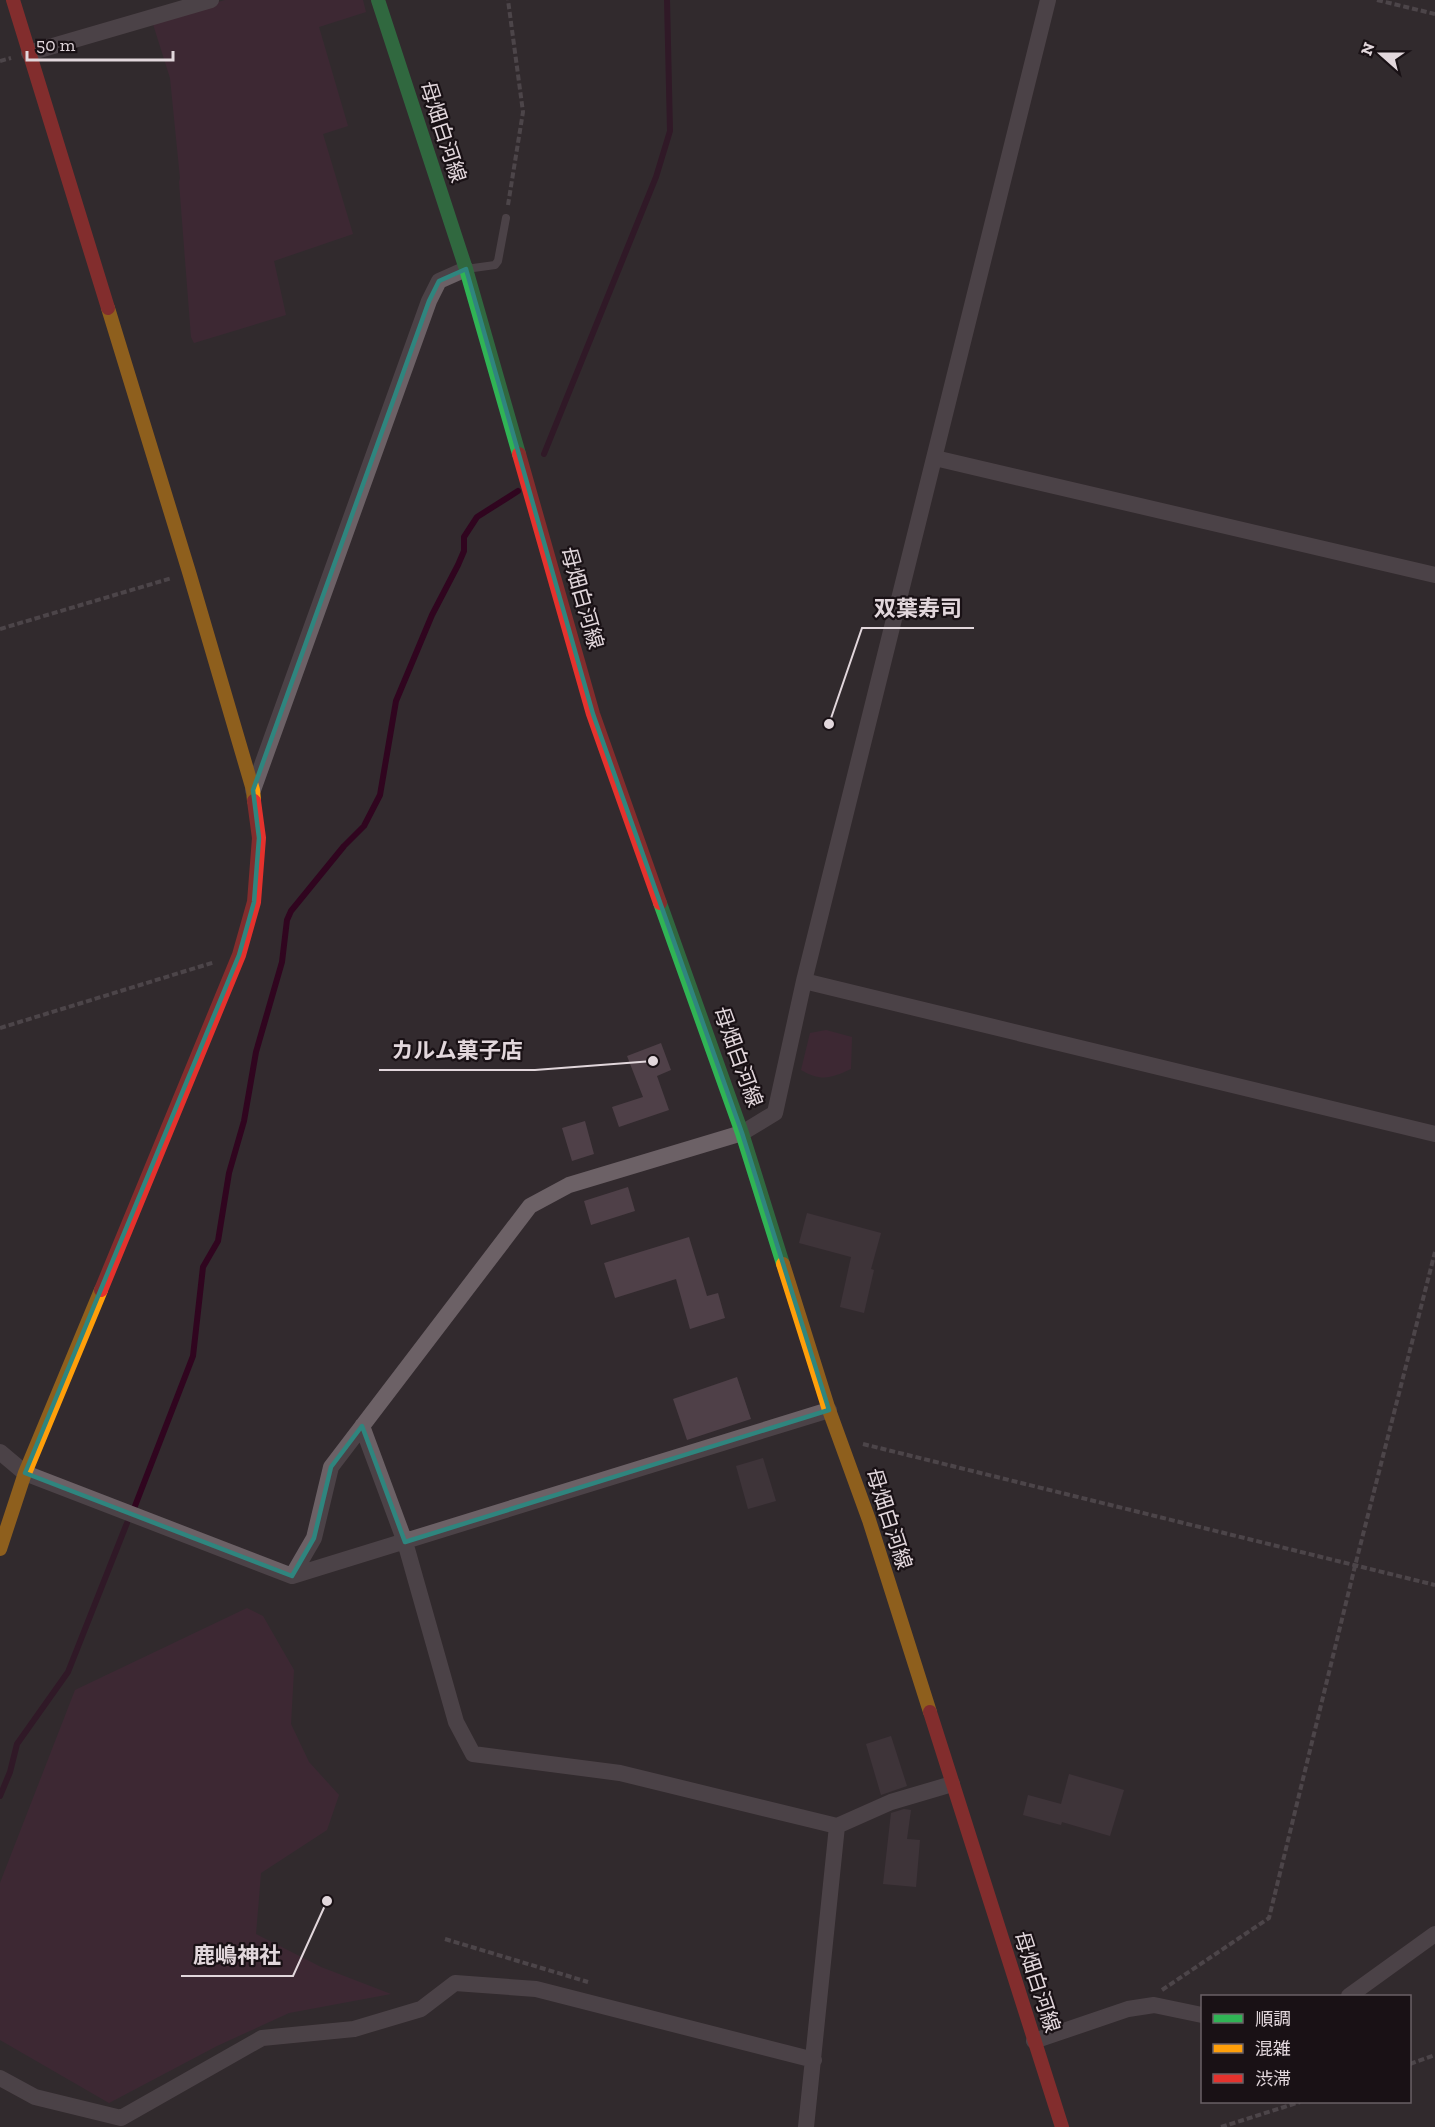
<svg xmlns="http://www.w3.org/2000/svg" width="1435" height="2127" font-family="'Zilla Slab','Noto Sans JP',serif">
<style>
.green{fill:#4c273b}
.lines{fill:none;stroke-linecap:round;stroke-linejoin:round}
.stream{stroke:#30051f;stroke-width:6}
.building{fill:#4f4048}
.path{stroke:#6e666a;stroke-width:4;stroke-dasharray:6 3;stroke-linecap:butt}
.lane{stroke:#6c6166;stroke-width:8}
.street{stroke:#6c6166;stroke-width:16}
.fast{stroke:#30b455;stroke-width:14}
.slow{stroke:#ff9f0a;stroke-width:14}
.jam{stroke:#e5322d;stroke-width:14}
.marked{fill:none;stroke:#2f857e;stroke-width:4.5;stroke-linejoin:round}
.labels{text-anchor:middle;stroke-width:4.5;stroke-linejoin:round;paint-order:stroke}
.street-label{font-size:21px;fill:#e2d7dc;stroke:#191115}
.leader{fill:none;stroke:#e2d7dc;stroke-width:2}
.callout-dot{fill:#e2d7dc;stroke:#191115;stroke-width:2}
.callout-label{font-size:22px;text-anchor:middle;font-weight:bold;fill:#e2d7dc;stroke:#191115;stroke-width:4.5;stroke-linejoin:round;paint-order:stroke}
</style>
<rect width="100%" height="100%" fill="#322a2e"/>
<path class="green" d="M225 0H363L366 12 319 27 348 126 323 134 353 234 274 261 286 315 194 343 191 337 179 182 180 178 170 78 152 21Z
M826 1030 852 1037 851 1069C831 1078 822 1082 801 1070L810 1033Z
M247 1608 263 1616 294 1670 291 1724 309 1762 339 1795 327 1830 261 1873 256 1934 321 1967 391 1994 289 2013 217 2046 109 2103 0 2040V1883L75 1690Z"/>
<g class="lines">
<path class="stream" d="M544 454 656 177 670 131 667 0
M135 1506 193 1356 203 1267 218 1241 229 1173 244 1121 256 1052 282 962 287 920 291 911 344 846 364 826 380 795 396 701 432 615 458 565 464 551V537L477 517 518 491
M0 1796 10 1772 17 1744 68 1672 127 1523"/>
</g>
<path class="building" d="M661 1043 671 1070 657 1076 669 1110 619 1127 612 1107 643 1097 627 1056Z
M585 1121 594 1154 572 1161 562 1128Z
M628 1187 635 1211 591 1225 584 1201Z
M807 1213 881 1233 871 1269 874 1270 864 1313 840 1307 851 1257 799 1243Z
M689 1237 707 1296 718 1293 725 1318 690 1329 676 1279 615 1298 604 1263Z
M737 1377 751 1419 687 1440 673 1399Z
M763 1458 776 1501 748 1509 736 1466Z
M891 1736 907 1786 881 1795 866 1744Z
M1069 1774 1124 1790 1110 1836 1062 1822 1061 1825 1023 1815 1028 1795 1061 1804Z
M904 1809 911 1810 907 1839 920 1840 916 1887 883 1884 891 1813Z"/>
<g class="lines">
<path class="path" d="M1377 0 1435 14
M0 61 11 58
M508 205 523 112 508 0
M0 629 172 578
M0 1028 215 962
M863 1444 1435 1585
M445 1939 588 1982
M1162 1990 1269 1918 1355 1566 1435 1252
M1410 2064 1435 2055
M1221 2127 1300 2102"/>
<path class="lane" d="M466 269 495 265 498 261 506 218"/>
<path class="street" d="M29 53 211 0
M935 458 1435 575
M253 790 429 301 439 281 466 269
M804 981 1435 1134
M362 1426 405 1542 456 1722 473 1754 620 1773 837 1826 891 1802 952 1784
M0 1452 25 1473 292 1576 829 1410
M292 1576 314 1538 331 1467 530 1206 569 1185 742 1133 775 1113 804 981 1048 0
M1349 1996 1435 1934
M1034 2041 1128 2009 1154 2005 1202 2015
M0 2078 35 2097 121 2118 262 2038 354 2029 421 2009 455 1983 536 1989 814 2060
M806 2127 837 1826"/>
<path class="fast" d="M378 0 466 269 519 454
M660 903 742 1133 783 1264"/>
<path class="slow" d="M108 308 189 572 253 790 254 801
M783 1264 829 1410 869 1520 930 1712
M0 1549 25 1473 101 1290"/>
<path class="jam" d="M13 0 108 308
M519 454 593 714 660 903
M101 1290 239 955 254 902 259 838 254 801
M930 1712 1062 2127"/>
</g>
<path d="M0 0H1435V2127H0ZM466 269 593 714 742 1133 829 1410 405 1542 362 1426 331 1467 314 1538 292 1576 25 1473 239 955 254 902 259 838 253 790 429 301 439 281Z" fill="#322a2e" fill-opacity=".55" fill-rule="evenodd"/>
<path class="marked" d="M466 269 593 714 742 1133 829 1410 405 1542 362 1426 331 1467 314 1538 292 1576 25 1473 239 955 254 902 259 838 253 790 429 301 439 281Z"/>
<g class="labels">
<g class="street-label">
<text transform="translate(443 132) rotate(72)" y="7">母畑白河線</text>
<text transform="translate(582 598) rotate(74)" y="7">母畑白河線</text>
<text transform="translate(738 1057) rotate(70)" y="7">母畑白河線</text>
<text transform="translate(889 1519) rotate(72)" y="7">母畑白河線</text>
<text transform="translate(1037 1982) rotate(72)" y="7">母畑白河線</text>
</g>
</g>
<path class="leader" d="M829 724L862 628H974M653 1061L535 1070H379M327 1901L293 1976H181"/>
<g class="callout-dot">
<circle cx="829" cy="724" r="6"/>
<circle cx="653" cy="1061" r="6"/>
<circle cx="327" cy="1901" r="6"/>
</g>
<g class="callout-label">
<text x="918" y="616">双葉寿司</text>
<text x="457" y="1058">カルム菓子店</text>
<text x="237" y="1963">鹿嶋神社</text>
</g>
<rect x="1201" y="1995" width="210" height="108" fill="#191115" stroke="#696065" stroke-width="1.5"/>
<rect x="1213" y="2014" width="30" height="9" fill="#30b455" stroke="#696065" stroke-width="1.5"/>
<text x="1255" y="2025" font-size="18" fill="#e2d7dc">順調</text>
<rect x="1213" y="2044" width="30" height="9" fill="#ff9f0a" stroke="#696065" stroke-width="1.5"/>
<text x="1255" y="2055" font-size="18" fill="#e2d7dc">混雑</text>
<rect x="1213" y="2074" width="30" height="9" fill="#e5322d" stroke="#696065" stroke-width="1.5"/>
<text x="1255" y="2085" font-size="18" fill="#e2d7dc">渋滞</text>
<g transform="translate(1381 54) rotate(291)" stroke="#191115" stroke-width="4.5" paint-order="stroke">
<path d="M0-4.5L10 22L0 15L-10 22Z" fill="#e2d7dc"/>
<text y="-9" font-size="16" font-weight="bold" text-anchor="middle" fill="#e2d7dc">N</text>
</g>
<path d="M27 51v9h146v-9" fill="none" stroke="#e2d7dc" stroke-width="3"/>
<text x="36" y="51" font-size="18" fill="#e2d7dc" stroke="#191115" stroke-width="4.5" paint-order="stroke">50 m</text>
</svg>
